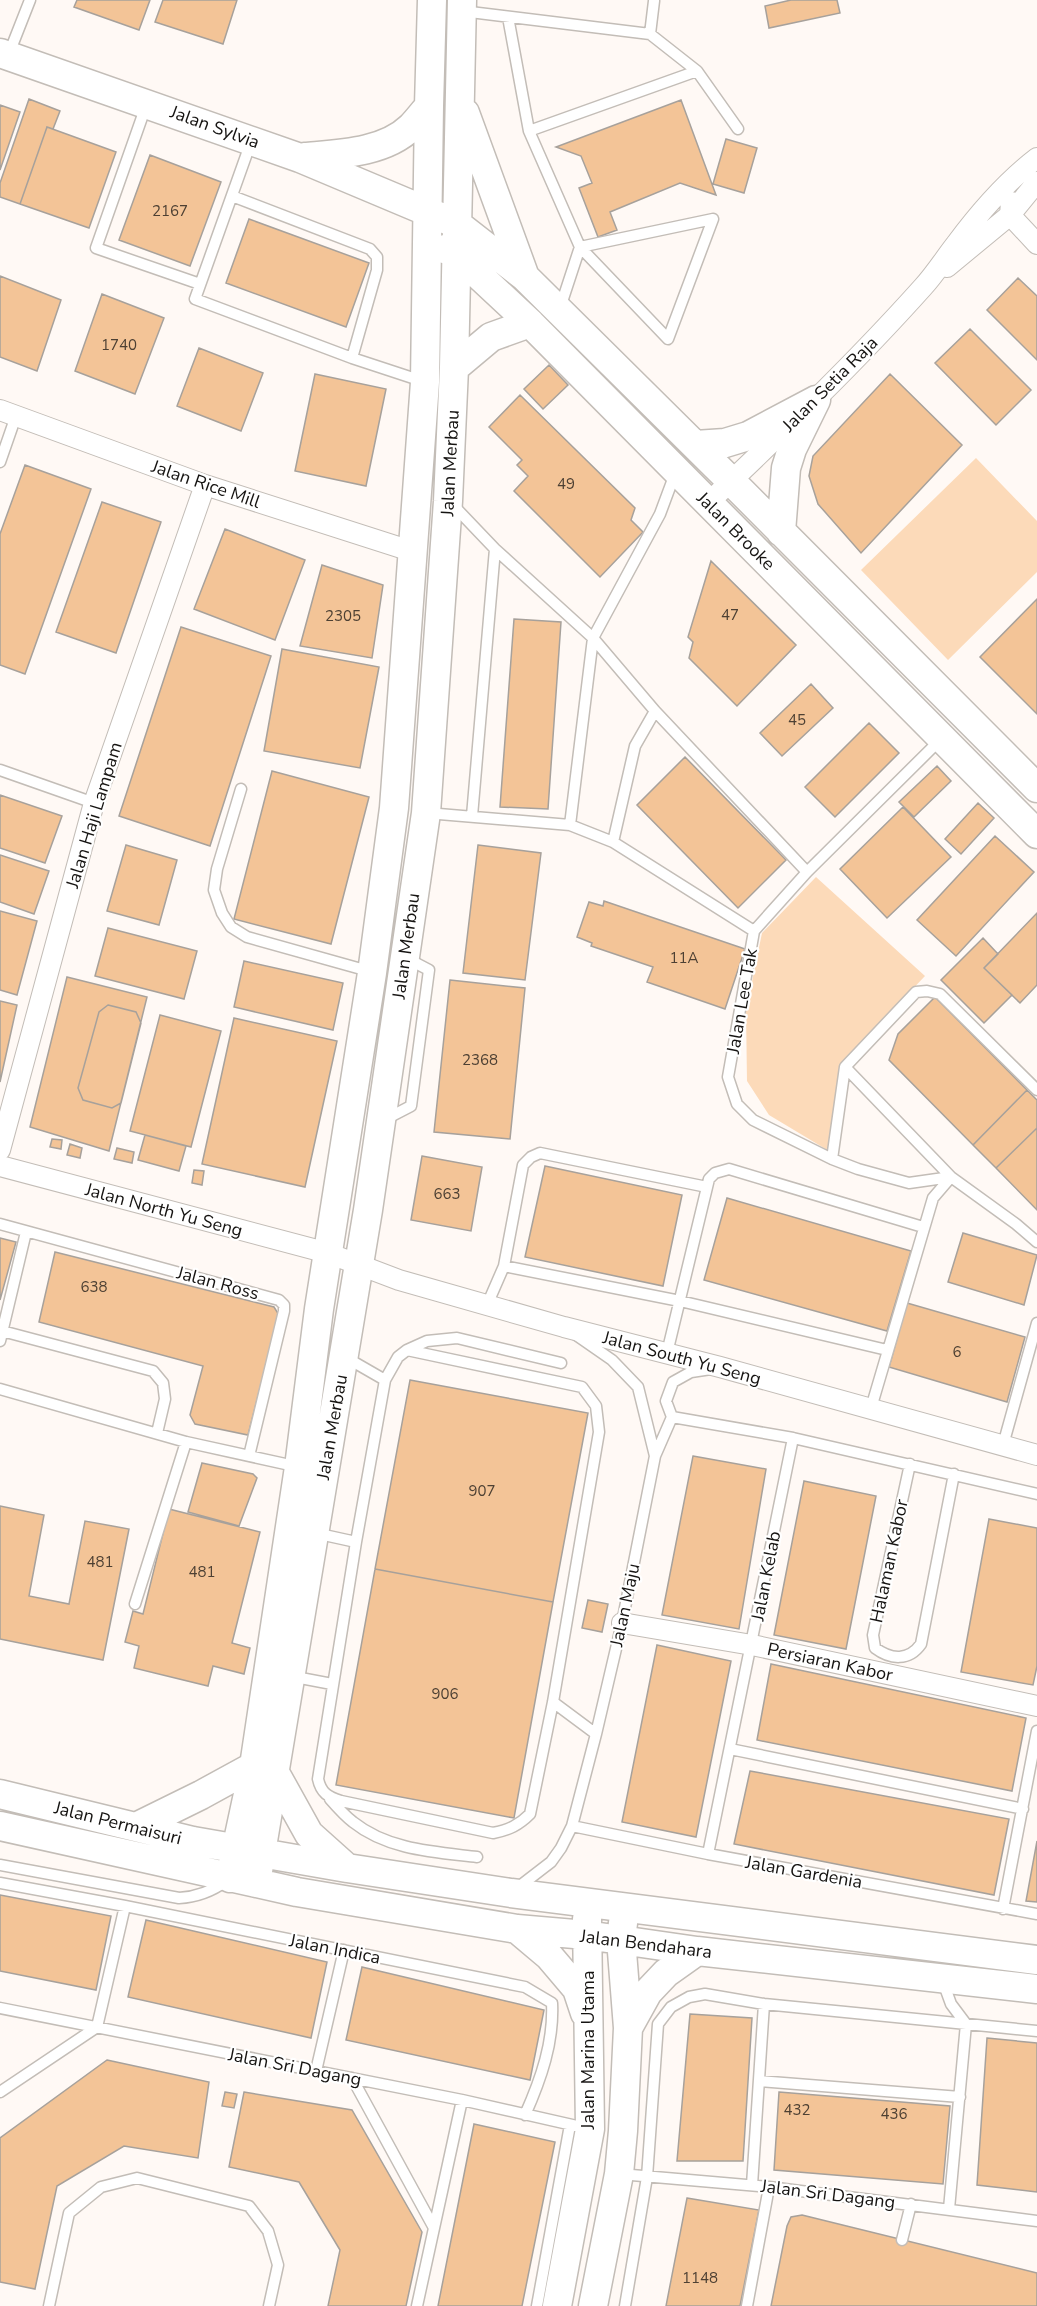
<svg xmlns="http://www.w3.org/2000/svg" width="1037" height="2306" font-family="'Nunito Sans',sans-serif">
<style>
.green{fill:#fcdab9}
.building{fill:#f3c497;stroke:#a7a19b;stroke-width:1.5}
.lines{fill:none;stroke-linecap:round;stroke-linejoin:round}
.lane-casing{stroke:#c3bdb7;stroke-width:13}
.street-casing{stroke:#c3bdb7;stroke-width:22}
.secondary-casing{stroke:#c3bdb7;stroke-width:31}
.lane{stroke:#fff;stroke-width:10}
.street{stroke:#fff;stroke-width:20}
.secondary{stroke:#fff;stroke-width:28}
.labels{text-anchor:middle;stroke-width:4.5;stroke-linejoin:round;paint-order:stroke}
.number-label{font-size:15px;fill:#4d4033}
.street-label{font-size:18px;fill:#161412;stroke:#fff}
</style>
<rect width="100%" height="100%" fill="#fff9f5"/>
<path class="green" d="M976 458 1037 521V572L948 660 861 570Z
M816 877 925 976 841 1064 829 1151 769 1115 747 1081 746 1011 762 933Z"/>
<path class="building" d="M77 0H150L139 30 74 7Z
M163 0H237L223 44 155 22Z
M837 0 840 13 769 28 765 6 791 0Z
M29 99 60 111 53 129 47 127 20 204 0 197V183Z
M681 100 716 195 680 183 610 212 617 230 598 237 579 188 592 183 581 156 556 147Z
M0 105 20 112 0 170Z
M47 127 116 152 89 228 20 204Z
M726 139 757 148 744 193 713 184Z
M150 155 221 182 190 266 119 240Z
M249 219 369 263 346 327 226 283Z
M0 276 61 300 37 371 0 357Z
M1018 278 1037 296V360L987 310Z
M102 294 164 318 135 394 75 371Z
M970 329 1031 390 996 425 935 363Z
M199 348 263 373 241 431 177 406Z
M549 365 568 385 543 409 524 389Z
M315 374 386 389 366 486 295 471Z
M890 374 962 445 861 553 818 504 809 476 813 456Z
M520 395 635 508 631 520 643 532 600 577 514 491 528 476 517 465 522 460 489 427Z
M25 465 91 489 25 674 0 665V534Z
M102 502 161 522 116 653 56 632Z
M225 529 305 560 275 640 194 609Z
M711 561 796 645 737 706 689 658 693 642 688 637Z
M322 565 383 585 372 658 300 646Z
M1037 599V714L980 657Z
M514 619 561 622 548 809 500 807Z
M181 627 271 656 210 846 119 816Z
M282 649 379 667 360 768 264 751Z
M811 684 833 708 782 756 760 733Z
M869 723 899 753 835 817 805 787Z
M685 757 786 860 738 908 637 805Z
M937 766 951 781 914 817 899 802Z
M272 771 369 797 331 944 234 919Z
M0 795 62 816 45 863 0 848Z
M978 803 994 818 961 854 945 839Z
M903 807 951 857 887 918 840 869Z
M995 836 1034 872 956 956 917 920Z
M126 845 177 860 159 925 107 911Z
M478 845 541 853 525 980 463 973Z
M0 855 49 871 34 914 0 902Z
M604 901 745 949 725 1009 647 982 653 967 591 946 592 943 577 937 589 902 603 906Z
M0 911 37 921 17 995 0 990Z
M1037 913V985L1020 1003 984 968Z
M108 928 197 951 184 999 95 976Z
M983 938 998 954 984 968 1012 995 984 1023 941 980Z
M244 961 343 983 333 1030 234 1007Z
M67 977 147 997 109 1151 30 1127Z
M450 980 525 988 510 1139 434 1132Z
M935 997 1027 1090 973 1145 889 1060 898 1034Z
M0 1001 17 1005 0 1082Z
M108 1005 136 1012 141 1023 121 1103 112 1108 83 1100 78 1088 99 1012Z
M160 1015 221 1031 191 1147 130 1131Z
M234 1018 337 1041 305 1187 202 1164Z
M1027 1090 1037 1100V1128L996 1168 973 1145Z
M1037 1128V1210L996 1168Z
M145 1135 186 1146 179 1171 138 1160Z
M52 1139 62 1140 61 1149 50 1147Z
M70 1144 82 1148 80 1158 67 1155Z
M117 1148 134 1152 132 1163 114 1159Z
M422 1156 482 1167 471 1231 411 1220Z
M545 1166 682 1195 663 1286 525 1257Z
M194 1170 204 1171 202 1185 192 1183Z
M727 1198 911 1251 887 1331 704 1280Z
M963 1233 1037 1255 1024 1305 948 1282Z
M0 1238 16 1242 0 1300Z
M55 1252 274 1307 279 1315 248 1435 195 1424 190 1415 203 1366 39 1322Z
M907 1303 1025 1337 1007 1402 889 1367Z
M410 1380 588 1413 553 1602 375 1569Z
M693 1456 766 1469 739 1629 662 1615Z
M202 1463 253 1474 257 1478 239 1526 188 1512Z
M804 1481 876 1496 846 1649 774 1635Z
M0 1506 44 1515 29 1596 69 1604 85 1521 129 1529 103 1660 0 1639Z
M169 1509 260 1532 232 1643 250 1648 244 1674 213 1666 208 1686 134 1668 139 1646 125 1642 133 1611 143 1614Z
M989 1519 1037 1528V1666L1033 1685 961 1672Z
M375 1569 553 1602 514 1818 336 1785Z
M588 1600 608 1604 602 1632 582 1628Z
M657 1645 731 1661 696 1837 622 1822Z
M771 1664 1026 1718 1012 1791 757 1740Z
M750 1771 1009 1819 994 1895 734 1844Z
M1037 1841V1902L1026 1901Z
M0 1895 111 1916 96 1990 0 1971Z
M146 1920 327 1962 311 2038 128 1997Z
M362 1967 544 2010 530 2080 346 2040Z
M690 2014 752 2018 743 2161H677Z
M987 2038 1037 2043V2192L977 2185Z
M107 2060 209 2082 198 2158 124 2146 57 2186 35 2289 0 2282V2138Z
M225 2092 237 2094 234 2108 222 2106Z
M244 2092 352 2110 422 2232 406 2306H328L340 2250 299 2182 229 2167Z
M779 2092 950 2106 943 2184 774 2170Z
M474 2124 555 2142 522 2306H438Z
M687 2198 759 2210 740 2306H666Z
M802 2215 1037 2273V2306H771L787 2226 791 2217Z"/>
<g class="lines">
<defs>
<path id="lane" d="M462 11 650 34 697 71 738 129
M508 17 529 131 580 247 560 308
M650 34 654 1
M8 56 30 0
M146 106 96 248 200 284
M529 131 697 71
M251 142 195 299 352 358 425 382
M232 196 370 249 377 257V270L352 358
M713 219 668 339 580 247Z
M0 462 16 416
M676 471 660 514 593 638 655 711 807 872
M453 505 495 549 593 638 570 825
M941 739 807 872 754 931 728 1077 737 1104 753 1120 832 1159 858 1169 909 1183 951 1177
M0 770 94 803
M241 789 217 869 214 890 222 913 231 927 247 937 372 972
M427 813 570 825 613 842 754 931
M472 816 495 549
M613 842 635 746 655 711
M845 1067 951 1177 1016 1224 1037 1242
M384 1120 411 1106 429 970 408 959
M832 1159 845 1067 916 992 927 991 940 994 1037 1090
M707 1187 540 1153 531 1157 523 1165 504 1266 680 1301 887 1350
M0 1224 279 1300 284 1305V1311L249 1456
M487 1305 504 1266
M2 1331 153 1371 163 1383 165 1399 157 1433
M0 1341 26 1232
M407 1350 582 1387 596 1406 599 1432 553 1702 530 1814C519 1825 509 1830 493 1833L341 1801C328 1797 321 1793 318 1779L356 1542 385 1380 398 1357Z
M407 1350 427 1341 457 1338 561 1363
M667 1353 709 1179 715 1173 729 1169 923 1227
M345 1357 385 1380
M0 1389 186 1442 299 1467
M871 1408 933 1198 951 1177
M672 1417 793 1438 1037 1494
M1003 1445 1037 1323
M655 1456 672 1417 666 1401 673 1382 691 1372 711 1369
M910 1464 873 1635 875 1648C891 1660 909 1661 921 1644L954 1474
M315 1533 356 1542
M135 1604 186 1442
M290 1676 332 1684
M553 1702 596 1734
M730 1749 1023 1809
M330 1799C337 1807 345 1816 353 1822 388 1850 435 1852 477 1857
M572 1826 708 1854 1037 1914
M708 1854 793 1438
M0 1865 179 1898C197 1897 211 1892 226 1881
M0 1883 125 1906 525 1987 552 2003C554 2042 541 2079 525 2115
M516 1889 551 1862 561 1848 572 1826 596 1734 622 1623 655 1456 638 1387 612 1360 576 1335
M1003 1909 1037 1731
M943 1982 951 2004 966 2024 949 2209
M0 2008 462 2100 590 2129
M316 2071 344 1950
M352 2078 434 2228
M759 2081 960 2097
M0 2092 97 2027 125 1906
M620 2174 769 2187 1037 2221
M752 2185 764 2004
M902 2240 911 2204
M49 2306 69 2213 101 2187 137 2178 249 2206 268 2231 278 2265 269 2306
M417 2306 462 2100
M537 2306 570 2125
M625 2306 647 2177 658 2024 671 2007 689 1997 705 1994 764 2004 1037 2031
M747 2306 769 2187"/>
<path id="street" d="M1011 202 1010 215 1037 244
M947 267 1010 215 1037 182
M0 410 205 485 414 552
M708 503C782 433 855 363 923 287 935 274 945 258 956 244 979 213 1007 181 1037 158
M0 1150 94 803 205 485
M0 1166 328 1253 399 1280 564 1327 720 1367 1037 1455
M622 1623 752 1645 1037 1706"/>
<path id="secondary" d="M0 53 300 158 457 224 525 277 731 481 1037 788
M465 113 525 277
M305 157C339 154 384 153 411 127 417 121 423 113 429 106
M445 249 456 254 530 323 1037 834
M454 368 491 337 530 323
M695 445 725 443 748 436 816 400
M781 532 786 468 792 449 816 400
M274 1771 309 1834 347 1868
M0 1794 193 1841 347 1868 511 1893 1037 1960
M0 1826 297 1892 517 1929 586 1935 697 1951 1037 1989
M136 1827 201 1795 254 1766
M230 1878 254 1766 299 1467 319 1309 372 973 394 808 425 382 429 106 432 0
M256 1883 368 1210 426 813 448 501 454 368 462 0
M517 1929 549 1956 577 1989 585 2013
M628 2028 648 1992 666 1973 697 1951
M557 2306 590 2129 587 1919
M593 2306 619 2174 623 2131 628 2028 621 1939 623 1923"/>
</defs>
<use href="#lane" class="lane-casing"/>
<use href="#street" class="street-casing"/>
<use href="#secondary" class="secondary-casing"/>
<use href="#lane" class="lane"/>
<use href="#street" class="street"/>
<use href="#secondary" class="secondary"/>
</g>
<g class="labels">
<g class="number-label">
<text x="170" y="216">2167</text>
<text x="119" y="350">1740</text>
<text x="566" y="489">49</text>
<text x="730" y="620">47</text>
<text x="343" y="621">2305</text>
<text x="797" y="725">45</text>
<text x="684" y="963">11A</text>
<text x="480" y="1065">2368</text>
<text x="447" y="1199">663</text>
<text x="94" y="1292">638</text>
<text x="957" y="1357">6</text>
<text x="482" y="1496">907</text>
<text x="100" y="1567">481</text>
<text x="202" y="1577">481</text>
<text x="445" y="1699">906</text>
<text x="797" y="2115">432</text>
<text x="894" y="2119">436</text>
<text x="700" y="2283">1148</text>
</g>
<g class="street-label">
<text transform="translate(215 127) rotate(20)" y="6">Jalan Sylvia</text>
<text transform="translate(830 384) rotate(-45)" y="6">Jalan Setia Raja</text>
<text transform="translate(450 463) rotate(-87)" y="6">Jalan Merbau</text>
<text transform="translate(206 484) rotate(19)" y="6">Jalan Rice Mill</text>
<text transform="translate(736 531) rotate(45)" y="6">Jalan Brooke</text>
<text transform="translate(94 815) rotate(-73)" y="6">Jalan Haji Lampam</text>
<text transform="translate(406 946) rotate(-82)" y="6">Jalan Merbau</text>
<text transform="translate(742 1001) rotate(-80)" y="6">Jalan Lee Tak</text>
<text transform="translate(164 1210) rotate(15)" y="6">Jalan North Yu Seng</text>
<text transform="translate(218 1283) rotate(15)" y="6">Jalan Ross</text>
<text transform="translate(682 1358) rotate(15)" y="6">Jalan South Yu Seng</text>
<text transform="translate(332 1427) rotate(-80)" y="6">Jalan Merbau</text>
<text transform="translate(889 1561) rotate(-78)" y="6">Halaman Kabor</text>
<text transform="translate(766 1576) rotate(-79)" y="6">Jalan Kelab</text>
<text transform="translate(625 1605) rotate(-78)" y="6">Jalan Maju</text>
<text transform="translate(830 1662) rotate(12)" y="6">Persiaran Kabor</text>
<text transform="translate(118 1823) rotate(14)" y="6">Jalan Permaisuri</text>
<text transform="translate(804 1872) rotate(10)" y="6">Jalan Gardenia</text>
<text transform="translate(646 1944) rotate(7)" y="6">Jalan Bendahara</text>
<text transform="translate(335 1949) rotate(11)" y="6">Jalan Indica</text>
<text transform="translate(588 2050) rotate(-90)" y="6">Jalan Marina Utama</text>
<text transform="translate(295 2067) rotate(11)" y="6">Jalan Sri Dagang</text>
<text transform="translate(828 2194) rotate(7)" y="6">Jalan Sri Dagang</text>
</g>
</g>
</svg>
